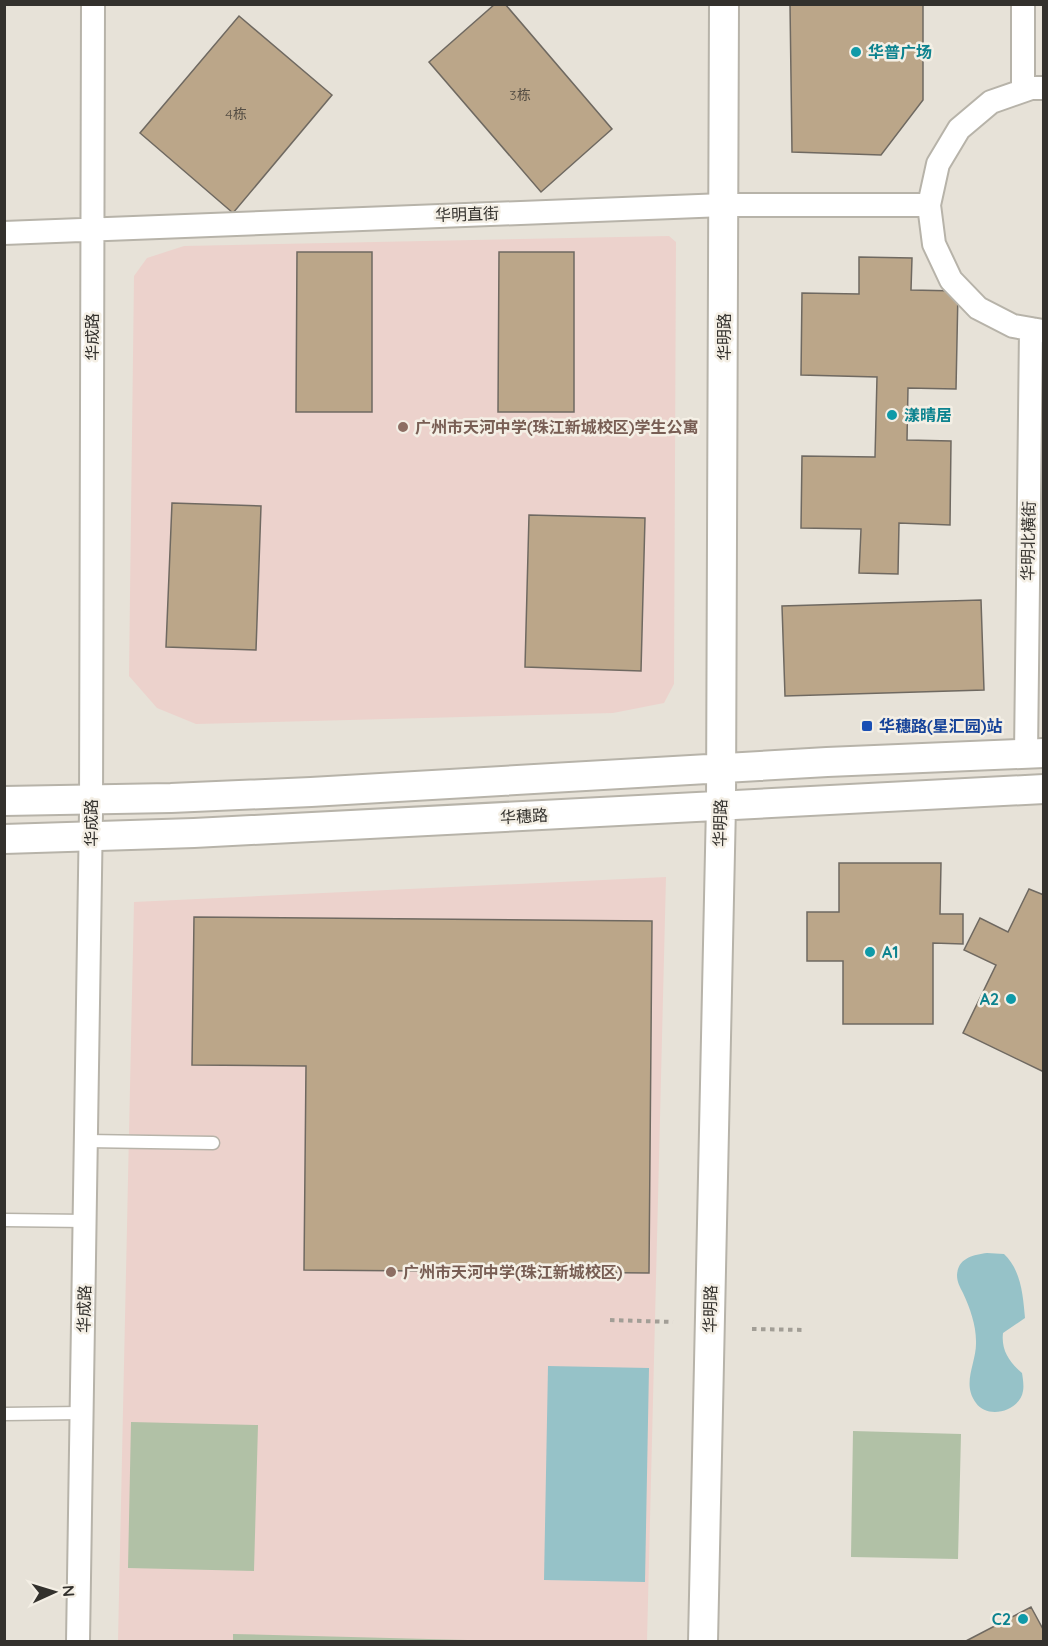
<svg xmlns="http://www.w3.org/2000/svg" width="1048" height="1646" font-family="Quicksand,'Noto Sans SC',sans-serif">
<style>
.education{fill:#ecd2cc}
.green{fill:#b1c1a6}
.water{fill:#96c2c8}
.building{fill:#bba689;stroke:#6f6961;stroke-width:1.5}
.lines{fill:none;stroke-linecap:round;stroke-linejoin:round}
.service-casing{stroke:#b7b3a9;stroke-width:15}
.minor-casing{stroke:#b7b3a9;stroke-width:26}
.tertiary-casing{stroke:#b7b3a9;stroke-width:32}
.path{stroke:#a29e96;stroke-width:4;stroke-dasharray:4.5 4.5;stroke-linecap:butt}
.service{stroke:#fff;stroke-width:12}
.minor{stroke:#fff;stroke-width:22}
.tertiary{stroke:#fff;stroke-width:28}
.culture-dot{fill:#0f9aa8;stroke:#f4efe5;stroke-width:2}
.education-dot{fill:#8d6e63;stroke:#f4efe5;stroke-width:2}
.transit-dot{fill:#1a4fb4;stroke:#f4efe5;stroke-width:2}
.labels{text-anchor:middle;stroke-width:5;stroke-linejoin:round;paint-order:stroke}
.number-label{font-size:14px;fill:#554e44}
.culture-label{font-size:16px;font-weight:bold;fill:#0d838f;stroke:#f4efe5;text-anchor:start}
.street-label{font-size:16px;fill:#33312d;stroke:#f4efe5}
.education-label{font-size:16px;font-weight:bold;fill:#785e54;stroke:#f4efe5;text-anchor:start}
.transit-label{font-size:16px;font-weight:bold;fill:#164399;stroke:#f4efe5;text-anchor:start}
</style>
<rect width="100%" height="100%" fill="#e7e2d8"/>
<path class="education" d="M669 236 676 242 674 684 664 703 613 713 196 724 157 708 129 676 134 276 147 258 184 246Z
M666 877 647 1641 118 1642 134 902Z"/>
<path class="green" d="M131 1422 258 1425 254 1571 128 1568Z
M853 1431 961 1434 958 1559 851 1557Z
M233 1634 506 1641 233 1642Z"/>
<path class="water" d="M987 1253 1004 1254C1021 1270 1023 1295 1025 1318L1003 1333C1001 1350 1009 1362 1022 1373 1023 1379 1024 1386 1023 1391 1020 1411 988 1420 976 1403 961 1383 977 1363 976 1341 976 1325 970 1308 963 1293 960 1287 957 1282 957 1275 958 1258 973 1255 987 1253Z
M548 1366 649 1368 645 1582 544 1580Z"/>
<path class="building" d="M495 4H505L612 129 541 192 429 62Z
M790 4H923V100L881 155 792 152Z
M239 16 332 95 233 213 140 133Z
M297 252H372V412H296Z
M499 252H574V412H498Z
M859 257 912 258 911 290 958 291 956 389 908 388 907 440 951 441 950 525 899 523 898 574 859 573 861 529 801 528 802 456 875 457 877 377 801 375 802 293 859 294Z
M172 503 261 506 256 650 166 647Z
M529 515 645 518 641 671 525 667Z
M981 600 984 690 785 696 782 606Z
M839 863H941L940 914H963V944L933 943V1024H843V961H807V912H839Z
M1029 889 1044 895V1072L963 1033 996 965 964 950 980 918 1008 932Z
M194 917 652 921 649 1273 304 1270 306 1066 192 1065Z
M1031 1607 1044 1631V1642H964Z"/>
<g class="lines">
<defs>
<path id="service" d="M87 1141 213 1143
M4 1220 86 1221
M4 1414 82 1413"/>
<path id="minor" d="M1023 4V90
M4 233 724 205H929
M1043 331 1013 326 978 308 951 280 934 244 929 205 938 164 959 129 991 102 1031 88H1044
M1026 754 1031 329
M78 1642 91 811 93 4"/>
<path id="tertiary" d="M4 801 171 798 311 792 827 762 1044 753
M4 839 194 833 1044 789
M703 1642 721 805 724 4"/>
</defs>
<use href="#service" class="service-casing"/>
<use href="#minor" class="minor-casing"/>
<use href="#tertiary" class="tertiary-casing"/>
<path class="path" d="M610 1320 673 1322
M752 1329 805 1330"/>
<use href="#service" class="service"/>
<use href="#minor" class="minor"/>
<use href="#tertiary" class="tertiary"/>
</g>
<g class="culture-dot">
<circle cx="856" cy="52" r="6"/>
<circle cx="892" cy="415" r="6"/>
<circle cx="870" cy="952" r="6"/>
<circle cx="1011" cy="999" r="6"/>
<circle cx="1023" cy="1619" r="6"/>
</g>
<g class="education-dot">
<circle cx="403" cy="427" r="6"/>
<circle cx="391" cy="1272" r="6"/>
</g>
<rect class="transit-dot" x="861" y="720" width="12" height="12" rx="3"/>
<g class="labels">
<g class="number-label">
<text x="520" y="100">3栋</text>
<text x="236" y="119">4栋</text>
</g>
<g class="culture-label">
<text x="868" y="58">华普广场</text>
<text x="904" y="421">漾晴居</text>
<text x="882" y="958">A1</text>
<text x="999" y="1005" text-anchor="end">A2</text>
<text x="1011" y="1625" text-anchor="end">C2</text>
</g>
<g class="street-label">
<text transform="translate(467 214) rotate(-2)" y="6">华明直街</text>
<text transform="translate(92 337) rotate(-90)" y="6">华成路</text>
<text transform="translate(724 337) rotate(-90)" y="6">华明路</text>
<text transform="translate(1028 541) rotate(-89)" y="6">华明北橫街</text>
<text transform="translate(524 816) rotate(-3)" y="6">华穗路</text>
<text transform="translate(91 823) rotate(-90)" y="6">华成路</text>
<text transform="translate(720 823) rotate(-89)" y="6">华明路</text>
<text transform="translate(84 1309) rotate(-89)" y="6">华成路</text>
<text transform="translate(710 1309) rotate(-89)" y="6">华明路</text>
</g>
<g class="education-label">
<text x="415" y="433">广州市天河中学(珠江新城校区)学生公寓</text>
<text x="403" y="1278">广州市天河中学(珠江新城校区)</text>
</g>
<g class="transit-label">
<text x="879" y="732">华穗路(星汇园)站</text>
</g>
</g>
<rect width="1048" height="1646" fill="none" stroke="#33312d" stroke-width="12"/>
<g transform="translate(54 1592) rotate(86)" stroke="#f4efe5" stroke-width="4.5" paint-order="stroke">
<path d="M0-4.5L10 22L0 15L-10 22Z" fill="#33312d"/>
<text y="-9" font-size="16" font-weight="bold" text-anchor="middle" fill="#33312d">N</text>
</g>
</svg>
